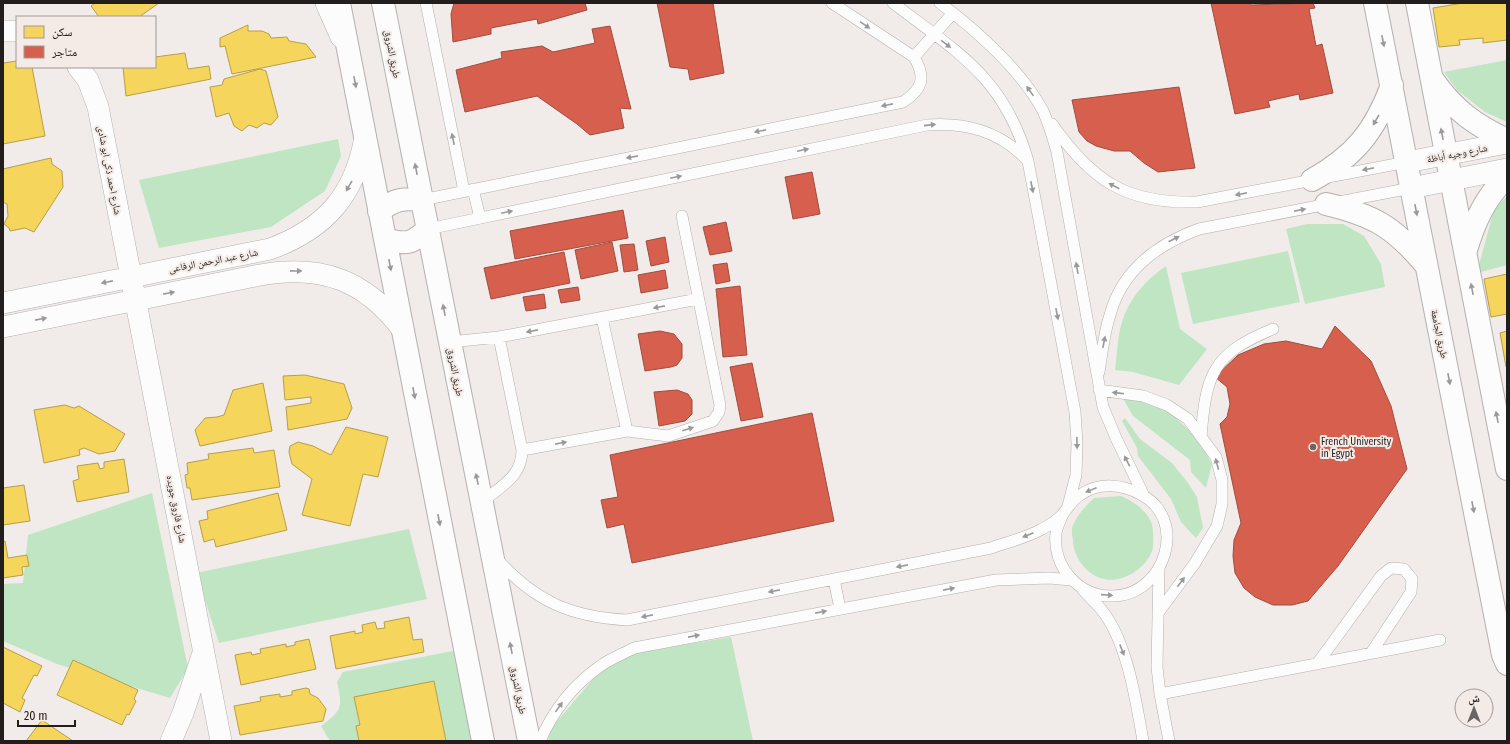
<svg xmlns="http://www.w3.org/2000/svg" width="1510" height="744" font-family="'Fira Sans Condensed','Noto Naskh Arabic',sans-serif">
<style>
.green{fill:#bfe5c2}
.homes{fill:#f6d55c;stroke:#b69e49}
.shops{fill:#d6604d;stroke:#a04c3f}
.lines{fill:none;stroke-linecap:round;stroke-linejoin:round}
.lane-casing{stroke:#b3b0af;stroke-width:12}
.street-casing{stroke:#b3b0af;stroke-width:22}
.secondary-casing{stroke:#b3b0af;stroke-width:24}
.lane{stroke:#fdfcfc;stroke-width:11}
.street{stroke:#fdfcfc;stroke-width:21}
.secondary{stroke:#fdfcfc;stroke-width:22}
.oneway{fill:#9a9898}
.poi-dot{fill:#6a6665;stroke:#f4ebe7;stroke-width:1.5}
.labels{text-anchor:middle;stroke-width:4;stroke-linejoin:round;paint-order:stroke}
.street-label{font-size:10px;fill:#211e1d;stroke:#f4ebe7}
.poi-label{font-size:10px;fill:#211e1d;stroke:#f4ebe7;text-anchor:start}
</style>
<rect width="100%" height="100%" fill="#f1ecea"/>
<path class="green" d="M1507 60V122L1485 112 1457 90 1444 72Z
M338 139 341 156 325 191 271 227 159 248 139 180Z
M1507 196V265L1477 273 1494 209Z
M1307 224H1343L1364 236 1381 264 1385 287 1305 304 1286 229Z
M1288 251 1300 302 1193 324 1181 273Z
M1166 266 1180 329 1207 349 1179 385 1133 372 1115 370C1117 357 1117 343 1120 330 1126 302 1143 282 1166 266Z
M1121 395 1159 402 1198 439 1212 464 1206 488 1191 472 1190 460 1133 416Z
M1125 418 1140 439 1172 463 1188 483 1197 497 1203 528 1196 538 1181 522 1171 499 1138 456 1137 448 1122 421Z
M152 493 188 668 170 698 57 664 3 641V584L23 583 28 535Z
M1121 496C1135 502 1154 515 1153 533 1153 538 1154 546 1152 551 1145 570 1120 585 1100 578 1084 572 1073 555 1073 540 1072 535 1071 529 1073 525 1077 515 1086 506 1094 498Z
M409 529 427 599 219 643 196 573Z
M731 637 753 741H547L553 726 599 672 633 653Z
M453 651 473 741H330L321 726C342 710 343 708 337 682L343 672Z"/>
<path class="homes" d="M95 3H159L139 17H99L91 6Z
M1463 3H1507V40L1483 43V38L1459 40 1460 45 1439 47 1433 8Z
M248 25V31H262L269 34 271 38 287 37 289 41 306 44 316 57 232 74 225 46 220 47V38Z
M185 53 188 69 209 66 211 79 126 96 123 67H155V57Z
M17 61V67H32L45 136 3 144V63Z
M260 69 266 71 278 117 271 125 264 123 257 128 249 125 242 131 234 126 229 113 216 117 210 87 222 85 224 79Z
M51 158 52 164 62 171 63 187 34 232 25 228 10 231 9 228 4 224 8 216 7 204 3 202V169Z
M1507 274V314L1491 317 1484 279Z
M1507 331V367H1506L1500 333Z
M305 375 344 384 352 408 347 419 288 430 286 407 311 403V397L285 400 283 376Z
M263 383 272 431 200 446 195 430 205 418 217 417 224 415 233 390Z
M65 405 74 408 79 406 125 434 115 451 99 454 84 448 79 450 80 455 44 463 34 410Z
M346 427 388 437 378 477 363 474 350 526 302 515 312 479 292 464 289 452 290 446 298 442 313 446 331 455Z
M253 448 254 453 274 450 280 487 192 500 190 488H187L185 475 188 474 187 463 209 459 208 454Z
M124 459 129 492 77 502 73 481 79 479 77 466 98 463 100 469 104 468V462Z
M24 485 30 521 3 525V488Z
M278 493 287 530 216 547 214 539 204 542 199 521 208 519 207 511Z
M5 541 8 558 27 555 29 566 22 567 23 575 3 578V542Z
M409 617 413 640 422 639 424 652 336 669 330 636 355 631V634L363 632 362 625 375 622 377 629 385 628 384 622Z
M309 639 316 669 241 685 235 655 251 652 252 655 261 653 260 649 286 644V647L295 645V642Z
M3 647 42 666 37 676 34 675 22 698 25 700 20 712 3 703Z
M73 660 138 690 134 699 136 701 129 715 127 714 122 725 57 695Z
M434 681 446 741H359L356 726 360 725 354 697Z
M306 688 309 689 310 694 318 698 326 709 323 721 240 735 234 706 261 701 260 697 280 694V697L292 695V691Z
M42 720 73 741H26Z"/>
<path class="shops" d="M454 3H585L587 10 538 24 537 19 491 28V34L453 42 451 14Z
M657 3H713L724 73 690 80 688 69 670 67Z
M1211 3H1250L1251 5 1313 3 1315 8 1309 9 1316 46 1322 44 1333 93 1300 100 1299 94 1268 101 1270 107 1235 114Z
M610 26 631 109 620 108 624 128 590 135 577 124 537 96 465 112 456 70 502 58 501 52 542 46 553 52 595 43 592 29Z
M1179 87 1195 168 1158 172 1144 163 1130 151H1114L1096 146 1087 141 1079 132 1072 100Z
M812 172 820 214 793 219 785 177Z
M623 210 628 238 515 259 510 231Z
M726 222 732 251 710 255 703 227Z
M665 237 669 262 651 266 646 241Z
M612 242 618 271 581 279 575 250Z
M634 244 638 270 624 272 620 245Z
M564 252 570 283 491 299 484 268Z
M727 263 730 281 716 284 713 265Z
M665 270 668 288 641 293 638 275Z
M740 286 747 355 723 357 716 289Z
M578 287 580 300 561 303 558 290Z
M544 294 546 308 526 311 523 297Z
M1335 326 1371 361 1391 406 1407 469 1338 566 1308 601 1292 605H1273L1255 597 1244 588 1235 573 1233 556 1234 540 1241 523 1220 424 1227 417 1230 404 1227 387 1215 377 1238 355 1264 344 1286 341 1322 349Z
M660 331 674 334 682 344V358L677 365 671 367 645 371 638 334Z
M752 363 763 417 741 421 730 367Z
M677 390 688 394 692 400V414L685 421 659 426 654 392Z
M812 413 834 521 632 563 624 524 607 528 601 500 618 497 610 455Z"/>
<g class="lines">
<defs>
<path id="lane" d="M426 3 464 191
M893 3C958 53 1004 77 1028 161L1075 412 1077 443 1076 475 1068 506
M940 3C976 30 1022 71 1043 111 1049 124 1053 138 1057 152L1103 407 1116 438 1144 496
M914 57 953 13
M1052 124C1092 181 1126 204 1197 202L1407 162
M473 189 480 218
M422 200 903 102C923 89 926 77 914 57L832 3
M428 229 927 125C966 122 1000 131 1028 161
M602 318 627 431
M450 342 499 337 698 299
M1099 372C1102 353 1104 333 1110 315 1122 270 1158 244 1199 229L1411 188
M1099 390 1143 396 1167 405 1188 419 1216 457 1222 480V504L1217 526 1195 563 1158 613
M1201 437C1206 374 1212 354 1273 329
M522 450 627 431 668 436 713 421 719 412 720 405 682 216
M482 502C501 486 522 477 522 450L499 337
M497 559C534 601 571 617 627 620L991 548C1008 542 1026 538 1042 529 1048 526 1057 520 1062 515 1068 508 1072 500 1080 495 1099 482 1121 484 1140 494 1189 518 1166 595 1113 596 1079 597 1052 567 1056 533 1057 527 1060 521 1062 516
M1159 570 1157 667 1160 694 1169 741
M834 579 840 609
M1083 590C1088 596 1095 602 1100 608 1127 639 1136 701 1143 741
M1317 664 1381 576 1391 568 1404 569 1412 579 1411 592 1371 653
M1160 694 1440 640
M540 741C553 711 572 686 599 667 609 659 623 654 634 648L996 580 1049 578 1071 580"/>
<path id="street" d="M326 3 341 37
M3 31H17
M78 67 88 80 98 107 221 741
M1407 162 1507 143
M1411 188 1507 169
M3 303 270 249C325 229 355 195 365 137
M3 327 260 275C321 264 365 280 402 329
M171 741 183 713 203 653"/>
<path id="secondary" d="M339 3 483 741
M383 3 529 741
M1375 3 1503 655 1507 664
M1417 3 1507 469
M1433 80C1454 110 1475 125 1507 140
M1312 180C1355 156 1375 131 1392 85
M1326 204C1373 215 1394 227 1425 264
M379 211C395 199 403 198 422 200
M385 239C406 245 412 244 428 229
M1466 250C1474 223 1485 197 1507 177"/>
</defs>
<use href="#lane" class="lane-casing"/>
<use href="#street" class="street-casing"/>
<use href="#secondary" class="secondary-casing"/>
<use href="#lane" class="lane"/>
<use href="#street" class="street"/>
<use href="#secondary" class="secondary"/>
</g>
<defs><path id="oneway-solid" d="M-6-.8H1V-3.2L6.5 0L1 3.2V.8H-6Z"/></defs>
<g class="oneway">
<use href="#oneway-solid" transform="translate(865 25) rotate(34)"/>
<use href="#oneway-solid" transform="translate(1383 41) rotate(79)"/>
<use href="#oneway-solid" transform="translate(946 44) rotate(37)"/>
<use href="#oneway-solid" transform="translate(355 82) rotate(79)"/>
<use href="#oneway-solid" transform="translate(1030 91) rotate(-125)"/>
<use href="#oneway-solid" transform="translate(887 105) rotate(169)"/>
<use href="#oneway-solid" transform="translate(1376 120) rotate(120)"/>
<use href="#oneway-solid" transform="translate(930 125) rotate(-6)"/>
<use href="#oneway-solid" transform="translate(760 131) rotate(169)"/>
<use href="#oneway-solid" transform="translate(1442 134) rotate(-101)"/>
<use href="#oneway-solid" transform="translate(453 139) rotate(-101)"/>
<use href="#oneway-solid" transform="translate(803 150) rotate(-12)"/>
<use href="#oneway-solid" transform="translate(632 157) rotate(169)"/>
<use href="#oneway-solid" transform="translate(416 169) rotate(-101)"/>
<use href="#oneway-solid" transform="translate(1368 169) rotate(169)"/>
<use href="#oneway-solid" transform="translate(676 177) rotate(-12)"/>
<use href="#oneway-solid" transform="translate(349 186) rotate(120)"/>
<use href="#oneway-solid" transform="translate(1114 186) rotate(-152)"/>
<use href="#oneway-solid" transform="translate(1032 187) rotate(79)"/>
<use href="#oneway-solid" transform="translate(1241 194) rotate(169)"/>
<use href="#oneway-solid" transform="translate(1300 210) rotate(-11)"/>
<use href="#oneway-solid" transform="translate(1416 210) rotate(79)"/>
<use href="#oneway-solid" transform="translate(507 212) rotate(-12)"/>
<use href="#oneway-solid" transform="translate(1174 239) rotate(-27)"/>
<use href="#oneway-solid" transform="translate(390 265) rotate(79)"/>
<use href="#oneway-solid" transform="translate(1077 268) rotate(-100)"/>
<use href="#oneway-solid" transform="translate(296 271) rotate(1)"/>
<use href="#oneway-solid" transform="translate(107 282) rotate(169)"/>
<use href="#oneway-solid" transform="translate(1472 289) rotate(-101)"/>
<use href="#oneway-solid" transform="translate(169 293) rotate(-11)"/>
<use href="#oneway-solid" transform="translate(659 307) rotate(169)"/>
<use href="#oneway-solid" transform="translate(444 310) rotate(-101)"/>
<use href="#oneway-solid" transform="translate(1057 314) rotate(79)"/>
<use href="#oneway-solid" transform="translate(41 319) rotate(-11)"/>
<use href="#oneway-solid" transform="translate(532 331) rotate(169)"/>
<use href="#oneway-solid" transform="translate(1104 342) rotate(-79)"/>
<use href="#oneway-solid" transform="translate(1449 379) rotate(79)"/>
<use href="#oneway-solid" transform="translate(414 393) rotate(79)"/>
<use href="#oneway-solid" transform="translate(1118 393) rotate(-173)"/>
<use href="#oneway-solid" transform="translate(1497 417) rotate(-101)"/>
<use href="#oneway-solid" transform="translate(688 429) rotate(-18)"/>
<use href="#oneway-solid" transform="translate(561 443) rotate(-11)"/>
<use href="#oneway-solid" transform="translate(1077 443) rotate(89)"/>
<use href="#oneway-solid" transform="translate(1127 461) rotate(-117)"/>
<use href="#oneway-solid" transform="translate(1217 464) rotate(-105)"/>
<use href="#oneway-solid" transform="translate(477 479) rotate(-102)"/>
<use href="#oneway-solid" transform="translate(1091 490) rotate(158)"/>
<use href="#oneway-solid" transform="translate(1473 507) rotate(79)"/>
<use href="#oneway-solid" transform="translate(439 520) rotate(79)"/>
<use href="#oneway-solid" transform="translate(1028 535) rotate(157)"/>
<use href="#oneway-solid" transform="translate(902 566) rotate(169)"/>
<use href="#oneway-solid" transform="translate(1181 582) rotate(-53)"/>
<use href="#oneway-solid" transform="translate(949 589) rotate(-11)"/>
<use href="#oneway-solid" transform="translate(774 591) rotate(169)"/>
<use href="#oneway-solid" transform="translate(1107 595) rotate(4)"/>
<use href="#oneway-solid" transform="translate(821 612) rotate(-11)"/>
<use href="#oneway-solid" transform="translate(647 616) rotate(169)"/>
<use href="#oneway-solid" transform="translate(694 636) rotate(-11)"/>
<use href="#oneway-solid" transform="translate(511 648) rotate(-101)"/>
<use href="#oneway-solid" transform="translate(1122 650) rotate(69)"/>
<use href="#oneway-solid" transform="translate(559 707) rotate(-54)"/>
</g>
<circle class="poi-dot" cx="1313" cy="447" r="4"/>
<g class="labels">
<g class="street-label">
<text transform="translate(393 54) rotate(79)" y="4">طريق الشروق</text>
<text transform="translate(1457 153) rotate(-11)" y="4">شارع وجيه أباظة</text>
<text transform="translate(110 170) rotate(79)" y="4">شارع احمد ذكى ابو شادى</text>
<text transform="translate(213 260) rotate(-11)" y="4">شارع عبد الرحمن الرفاعى</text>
<text transform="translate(1440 334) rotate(78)" y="4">طريق الجامعة</text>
<text transform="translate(456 372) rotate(79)" y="4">طريق الشروق</text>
<text transform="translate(177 509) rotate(79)" y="4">شارع فاروق جويده</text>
<text transform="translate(519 690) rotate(79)" y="4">طريق الشروق</text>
</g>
<g class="poi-label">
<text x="1321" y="445">French University<tspan x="1321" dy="12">in Egypt</tspan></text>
</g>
</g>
<rect width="1510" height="744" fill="none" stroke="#211e1d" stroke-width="8"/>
<rect x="16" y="16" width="140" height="52" fill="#f4ebe7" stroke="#a09996"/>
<rect x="24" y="26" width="20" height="12" fill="#f6d55c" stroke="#a09996"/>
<text x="52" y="36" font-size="12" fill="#211e1d">سكن</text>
<rect x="24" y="46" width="20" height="12" fill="#d6604d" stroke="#a09996"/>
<text x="52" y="56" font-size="12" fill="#211e1d">متاجر</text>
<g transform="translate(1474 708)"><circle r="19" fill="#f4ebe7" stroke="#a09996"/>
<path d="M0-3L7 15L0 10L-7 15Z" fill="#6a6665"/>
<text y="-6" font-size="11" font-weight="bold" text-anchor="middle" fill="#211e1d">ش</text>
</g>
<path d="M18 720v6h57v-6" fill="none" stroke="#211e1d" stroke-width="2"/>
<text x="24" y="720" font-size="12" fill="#211e1d" stroke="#f4ebe7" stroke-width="3" paint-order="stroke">20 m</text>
</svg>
